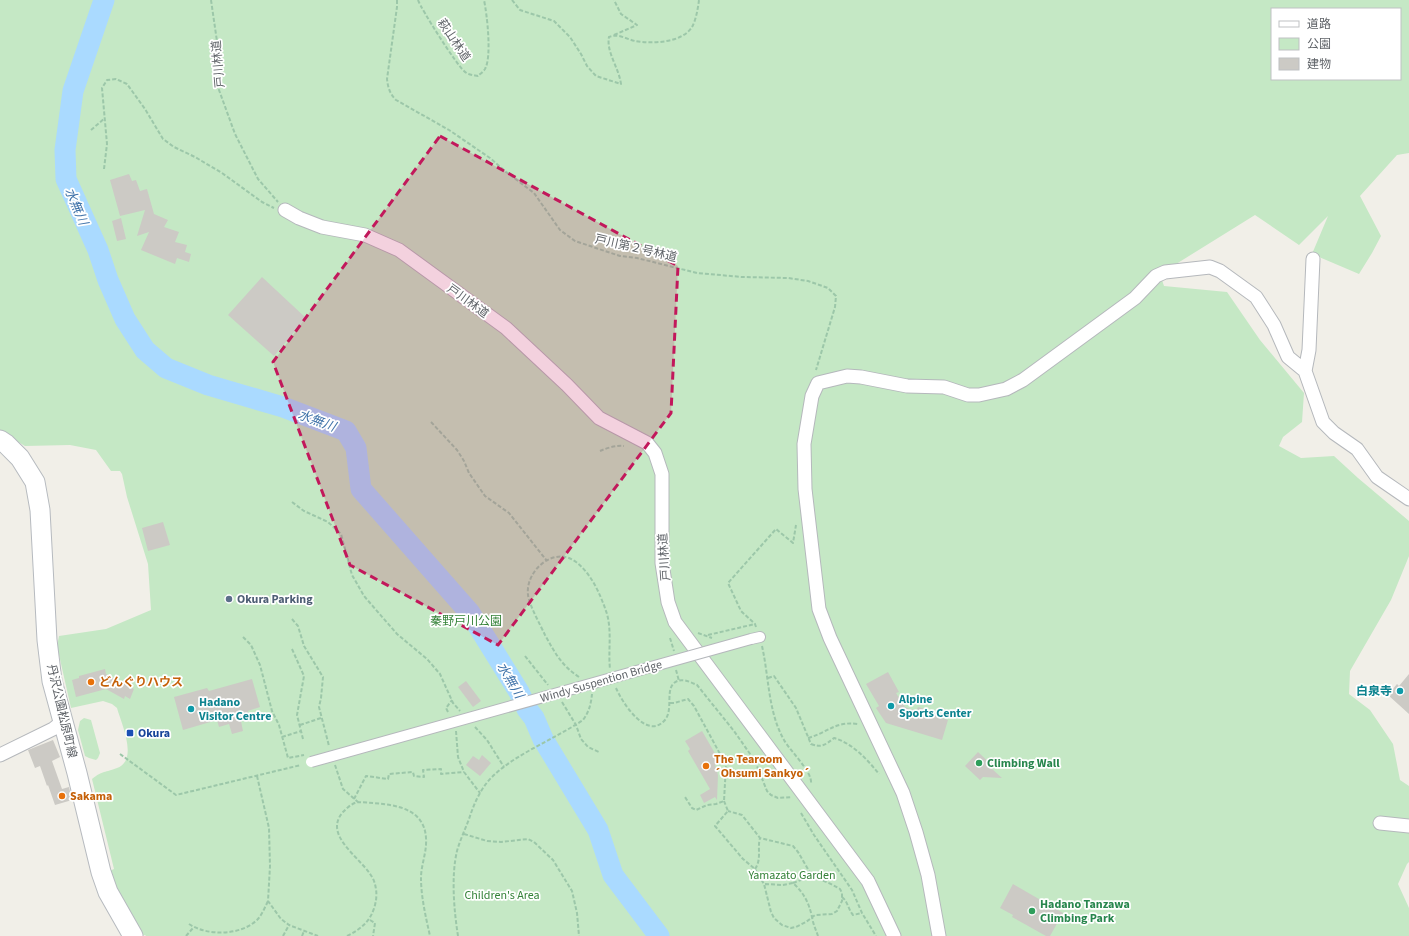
<svg xmlns="http://www.w3.org/2000/svg" width="1409" height="936" font-family="'Source Sans 3','Noto Sans JP',sans-serif">
<style>
.green{fill:#c5e8c5;fill-rule:evenodd}
.lines{fill:none;stroke-linecap:round;stroke-linejoin:round}
.river{stroke:#aadaff;stroke-width:21}
.building{fill:#cccac5}
.pedestrian-casing{stroke:#b5b8bc;stroke-width:12}
.minor-casing{stroke:#b5b8bc;stroke-width:15}
.secondary-casing{stroke:#b6babf;stroke-width:21}
.path{stroke:#9cc7a9;stroke-width:2;stroke-dasharray:4 2;stroke-linecap:butt}
.pedestrian{stroke:#fff;stroke-width:10}
.minor{stroke:#fff;stroke-width:13}
.secondary{stroke:#fff;stroke-width:19}
.pedestrian-bridge-casing{stroke:#b5b8bc;stroke-width:12;stroke-linecap:butt}
.pedestrian-bridge{stroke:#fff;stroke-width:10}
.marked{fill:#c2185b;fill-opacity:0.2;stroke:#c2185b;stroke-width:3;stroke-dasharray:8 5;stroke-linejoin:round}
.service-dot{fill:#5c6f8a;stroke:#fff;stroke-width:1.5}
.food-dot{fill:#e8710a;stroke:#fff;stroke-width:1.5}
.culture-dot{fill:#0f9aa8;stroke:#fff;stroke-width:1.5}
.transit-dot{fill:#1a4fb4;stroke:#fff;stroke-width:1.5}
.leisure-dot{fill:#2e9e5b;stroke:#fff;stroke-width:1.5}
.labels{text-anchor:middle;stroke-width:3.5;stroke-linejoin:round;paint-order:stroke}
.street-label{font-size:12px;fill:#5f6368;stroke:#fff}
.service-label{font-size:12px;font-weight:bold;fill:#4e5e75;stroke:#fff;text-anchor:start}
.park-label{font-size:12px;fill:#348238;stroke:#fff}
.food-label{font-size:12px;font-weight:bold;fill:#c56008;stroke:#fff;text-anchor:start}
.culture-label{font-size:12px;font-weight:bold;fill:#0d838f;stroke:#fff;text-anchor:start}
.transit-label{font-size:12px;font-weight:bold;fill:#164399;stroke:#fff;text-anchor:start}
.leisure-label{font-size:12px;font-weight:bold;fill:#27864d;stroke:#fff;text-anchor:start}
.water-label{font-size:13px;font-style:italic;fill:#4174aa;stroke:#fff}
</style>
<rect width="100%" height="100%" fill="#f1efe8"/>
<path class="green" d="M0 0H1409V153L1397 155 1360 196 1381 236 1372 253 1359 274 1312 254 1328 216 1299 245 1255 215 1160 274 1164 286 1227 292 1260 340 1304 393 1302 422 1283 437 1279 446 1301 458 1334 456 1358 478 1409 521V556L1391 600 1350 671 1349 694 1370 710 1393 744 1400 780 1409 786V862L1407 864 1398 884 1409 908V936H146L145 935 142 936 107 872 114 869 92 779C103 770 105 773 117 768 139 760 121 723 117 708L112 704 103 701 71 708 57 646 59 636 106 629 151 610 148 564 127 497 122 474 120 471H111L96 450 70 445 25 446 3 433 0 432ZM1272 9H1400V79H1272Z
M84 718 91 720 100 753 98 758 96 760 89 758 85 756 78 730 80 721Z"/>
<g class="lines">
<path class="river" d="M104 0 73 91 65 150 66 179 98 250 108 280 125 319 145 350 166 368 208 385 283 407 346 431 356 448 361 489 470 613 519 692 527 709 534 718 543 739 598 830 613 875 659 936"/>
</g>
<path class="building" d="M129 174 132 181 136 180 140 191 147 189 154 214 168 220 164 227 179 232 175 242 187 245 185 252 191 254 189 262 177 258 175 264 141 250 149 232 137 236 145 210 120 216 110 180Z
M121 218 126 239 117 241 112 221Z
M262 277 306 318 274 356 228 315Z
M163 522 170 545 148 551 142 528Z
M105 669 106 674 134 689 130 699 125 696 124 699 106 689 76 697 72 680 79 678V676Z
M888 672 899 692 896 693 905 707 916 711 918 707 938 713 937 716 948 720 942 740 886 723 876 708 879 706 866 684Z
M1409 674V714L1388 695 1397 684 1399 686Z
M252 679 260 707 248 711 250 719 241 721 243 731 232 734 229 724 219 727 217 720 183 730 174 697 207 688 209 691Z
M466 681 481 701 473 707 458 687Z
M702 731 720 762 715 765 718 775 717 800 715 797 704 803 700 795 710 789 688 751 690 749 685 741Z
M53 740 60 757 52 761 62 789 69 787 72 800 55 805 48 785 47 786 40 766 35 768 28 750Z
M978 752 993 766 991 768 1002 778 983 777 980 780 965 766Z
M482 755 491 763 480 776 466 765 473 756 479 760Z
M1013 884 1063 913 1050 936H1046L1012 917 1013 915 1000 908Z"/>
<g class="lines">
<defs>
<path id="pedestrian" d="M751 639 760 637"/>
<path id="minor" d="M285 210 299 218 322 227 365 235 399 250 506 328 567 385 599 418 647 443 655 453 662 474V563L668 602 675 622 868 881 894 936
M1305 371 1309 350 1313 259
M0 755 53 729 63 721
M1380 823 1409 826
M939 936 928 875 916 832 903 793 830 638 819 609 805 489 804 444 812 396 818 383 847 376 861 377 907 386 944 387 968 395H979L1006 389 1023 380 1135 298 1156 276 1165 272 1210 267 1220 271 1256 297 1274 325 1288 357 1305 371 1323 422 1334 433 1357 449 1377 477 1409 499"/>
<path id="secondary" d="M0 440 6 444 20 458 35 482 40 510 47 640 52 681 77 773 101 872 108 892 133 936"/>
</defs>
<use href="#pedestrian" class="pedestrian-casing"/>
<use href="#minor" class="minor-casing"/>
<use href="#secondary" class="secondary-casing"/>
<path class="path" d="M211 0 221 69 219 90 235 134 258 179 278 202
M397 0V7L387 79C388 88 390 94 396 100L449 130 490 158 505 171 534 193 560 230 575 241 620 256 637 258 697 273 742 277 788 278 808 281 828 288 836 296 835 307 816 370
M418 0C421 9 456 64 464 71 468 75 473 75 478 76 480 74 483 72 485 69 492 57 487 14 484 0
M512 0 520 10 554 21 570 37 581 54 587 66 596 76 621 84C619 68 606 52 609 37 618 33 626 39 635 41 652 44 682 43 692 27 696 20 698 8 699 0
M614 35 637 25 621 14 614 0
M91 130 105 118
M104 169 107 144 102 88 107 80 116 79 127 84 145 109 163 139 174 147 195 157 222 173 262 202 274 208
M431 422 457 450 464 461 469 473 485 496 509 513 547 561
M600 451C607 448 616 445 624 446
M292 502 304 511 328 522 341 534 352 575 364 596 397 634 427 659 440 674 453 703 460 711
M292 619 298 626 304 646 323 677 321 698 319 707 329 746
M756 627 755 624 741 611 728 583 776 529 793 543 796 525
M698 633 712 638
M708 635 755 624
M243 637 251 645 260 665 272 711 279 725 288 758 304 755
M670 638 674 651
M762 646C769 677 768 712 784 740 790 751 813 772 811 784
M292 649 304 676 297 715 303 739
M525 656 548 685
M676 670 679 681
M579 677C561 665 555 653 545 635 540 624 530 607 528 595 525 571 554 545 576 562 592 574 601 596 607 614 612 632 608 651 610 669
M768 678 774 676 796 708 811 744C822 748 825 745 834 738 852 743 867 759 879 774
M616 688C622 702 646 740 664 721 674 711 665 691 674 683 681 677 690 682 697 685L734 731 755 761 767 791 771 795 778 798 792 797
M562 702 576 725 581 739 588 747 599 752
M670 703H674L688 699 694 706 726 765 724 801 716 804 707 805 696 810 692 808 685 797
M448 712 446 708 452 700
M300 725 321 718
M475 727 487 740 504 767
M456 731 458 757 464 772 480 793
M282 737 301 731
M808 738C829 732 835 721 858 724
M120 754 176 795 301 765
M335 765 343 789 358 802
M257 776 269 828 270 866 268 901 281 919 289 925 318 936
M354 799 366 776 388 779 389 774 413 772 414 776 424 777 423 770 441 769V774L464 772
M724 801 728 811 715 826 743 859 755 869 764 884 771 912 774 918 782 925 791 928 796 927 806 922 815 915 832 914 837 911 842 901V893L840 889 831 884 812 876 798 852 793 846 760 838 742 815 728 811
M801 813 814 835 852 890 862 913 876 936
M464 834 487 841 501 842 528 839 534 842 553 860 572 891 577 913 579 936
M755 869C762 859 757 848 760 838
M793 883 812 876
M765 884 783 885 793 883C804 893 809 903 812 917 813 924 816 930 818 936
M842 897C848 902 848 909 853 915L862 913
M370 920 375 923 373 936
M189 924C207 936 240 936 257 920 262 915 265 907 268 901
M186 936 193 928
M283 936 289 925
M302 936 304 931
M347 936C361 929 371 921 375 905 377 897 377 890 374 881 366 860 321 837 343 812 347 808 352 803 358 802 384 804 424 803 426 838 427 852 421 865 421 878 421 897 426 918 430 936
M458 936C454 911 451 876 457 851 460 840 465 830 469 819 474 804 480 789 492 777 515 754 555 739 583 720 589 712 591 704 592 694"/>
<use href="#pedestrian" class="pedestrian"/>
<use href="#minor" class="minor"/>
<use href="#secondary" class="secondary"/>
<defs>
<path id="pedestrian-bridge" d="M311 762 751 639"/>
</defs>
<use href="#pedestrian-bridge" class="pedestrian-bridge-casing"/>
<use href="#pedestrian-bridge" class="pedestrian-bridge"/>
</g>
<path class="marked" d="M440 136 678 266 671 413 498 645 350 565 273 362Z"/>
<circle class="service-dot" cx="229" cy="599" r="4"/>
<g class="food-dot">
<circle cx="91" cy="682" r="4"/>
<circle cx="706" cy="766" r="4"/>
<circle cx="62" cy="796" r="4"/>
</g>
<g class="culture-dot">
<circle cx="1400" cy="691" r="4"/>
<circle cx="891" cy="706" r="4"/>
<circle cx="191" cy="709" r="4"/>
</g>
<rect class="transit-dot" x="126" y="729" width="8" height="8" rx="2"/>
<g class="leisure-dot">
<circle cx="979" cy="763" r="4"/>
<circle cx="1032" cy="911" r="4"/>
</g>
<g class="labels">
<g class="street-label">
<text transform="translate(454 40) rotate(56)" y="4">萩山林道</text>
<text transform="translate(218 64) rotate(-95)" y="4">戸川林道</text>
<text transform="translate(636 248) rotate(13)" y="4">戸川第２号林道</text>
<text transform="translate(468 301) rotate(36)" y="4">戸川林道</text>
<text transform="translate(664 557) rotate(-94)" y="4">戸川林道</text>
<text transform="translate(601 681) rotate(-16)" y="4">Windy Suspention Bridge</text>
<text transform="translate(62 711) rotate(77)" y="4">丹沢公園松原町線</text>
</g>
<g class="service-label">
<text x="237" y="603">Okura Parking</text>
</g>
<g class="park-label">
<text x="466" y="625">秦野戸川公園</text>
<text x="792" y="879">Yamazato Garden</text>
<text x="502" y="899">Children's Area</text>
</g>
<g class="food-label">
<text x="99" y="686">どんぐりハウス</text>
<text x="714" y="763">The Tearoom<tspan x="714" dy="14">´Ohsumi Sankyo´</tspan></text>
<text x="70" y="800">Sakama</text>
</g>
<g class="culture-label">
<text x="1392" y="695" text-anchor="end">白泉寺</text>
<text x="899" y="703">Alpine<tspan x="899" dy="14">Sports Center</tspan></text>
<text x="199" y="706">Hadano<tspan x="199" dy="14">Visitor Centre</tspan></text>
</g>
<g class="transit-label">
<text x="138" y="737">Okura</text>
</g>
<g class="leisure-label">
<text x="987" y="767">Climbing Wall</text>
<text x="1040" y="908">Hadano Tanzawa<tspan x="1040" dy="14">Climbing Park</tspan></text>
</g>
<g class="water-label">
<text transform="translate(77 206) rotate(67)" y="5">水無川</text>
<text transform="translate(317 420) rotate(20)" y="5">水無川</text>
<text transform="translate(511 680) rotate(59)" y="5">水無川</text>
</g>
</g>
<rect x="1271" y="8" width="130" height="72" fill="#ffffff" stroke="#bfc1c3"/>
<rect x="1279" y="21" width="20" height="6" fill="#ffffff" stroke="#bfc1c3"/>
<text x="1307" y="28" font-size="12" fill="#5f6368">道路</text>
<rect x="1279" y="38" width="20" height="12" fill="#c5e8c5" stroke="#bfc1c3"/>
<text x="1307" y="48" font-size="12" fill="#5f6368">公園</text>
<rect x="1279" y="58" width="20" height="12" fill="#cccac5" stroke="#bfc1c3"/>
<text x="1307" y="68" font-size="12" fill="#5f6368">建物</text>
</svg>
